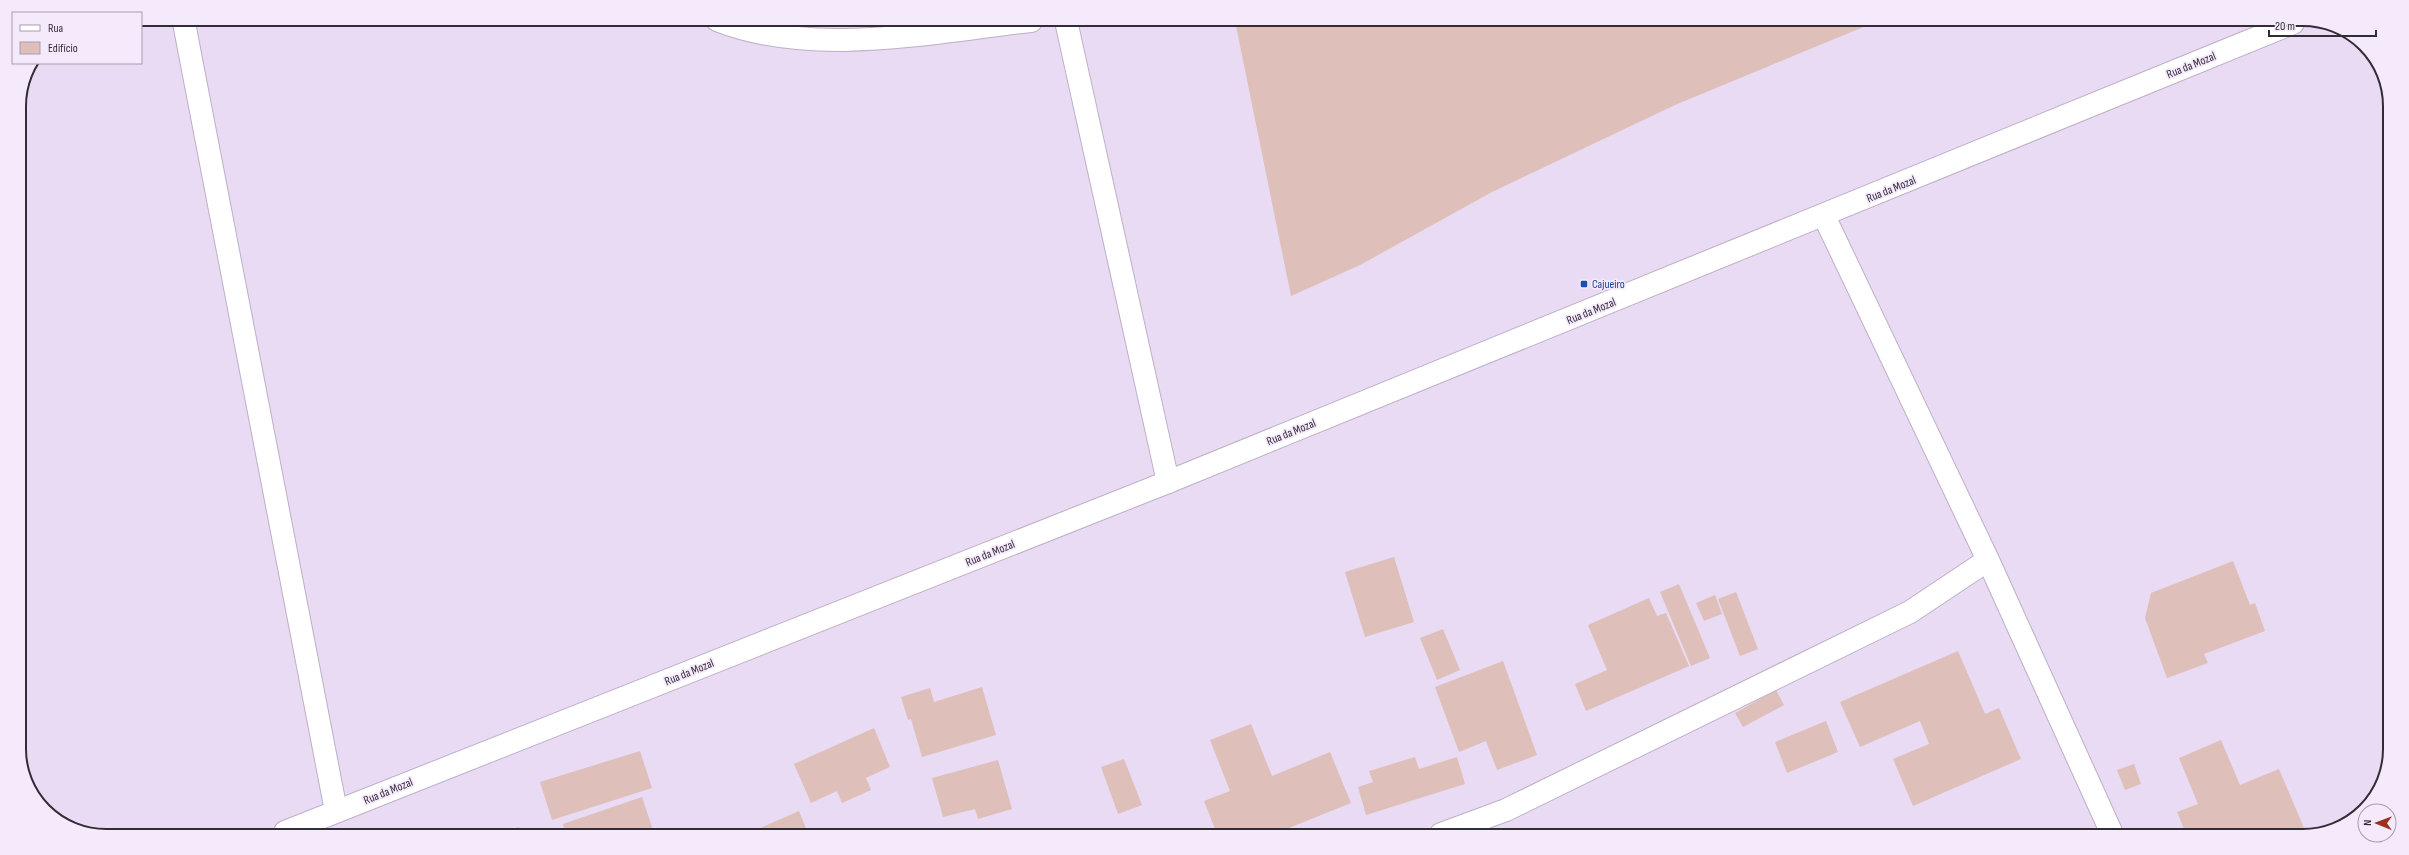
<svg xmlns="http://www.w3.org/2000/svg" width="2409" height="855" font-family="'Sofia Sans Condensed',sans-serif">
<style>
.building{fill:#debfba}
.lines{fill:none;stroke-linecap:round;stroke-linejoin:round}
.street-casing{stroke:#bdafc6;stroke-width:24}
.secondary-casing{stroke:#bdafc6;stroke-width:24}
.street{stroke:#fff;stroke-width:22}
.secondary{stroke:#fff;stroke-width:22}
.transit-dot{fill:#1a4fb4;stroke:#f5e9fc;stroke-width:1.5}
.labels{text-anchor:middle;stroke-width:3.5;stroke-linejoin:round;paint-order:stroke}
.street-label{font-size:12px;fill:#322c35;stroke:#f5e9fc}
.transit-label{font-size:12px;fill:#164399;stroke:#f5e9fc;text-anchor:start}
.rim{fill:none;stroke:#322c35;stroke-width:2}
</style>
<rect width="100%" height="100%" fill="#e9dbf3"/>
<path class="building" d="M1235 21 1873 23 1675 105 1492 192 1360 265 1291 296Z
M1394 557 1414 622 1365 637 1345 572Z
M2233 561 2250 605 2255 603 2265 631 2204 654 2208 663 2167 678 2145 618 2151 593Z
M1679 584 1710 658 1691 666 1660 592Z
M1736 592 1758 649 1740 656 1718 599Z
M1715 595 1722 614 1704 621 1696 603Z
M1649 598 1657 616 1666 613 1689 666 1586 711 1575 684 1607 670 1588 625Z
M1443 629 1460 670 1437 680 1420 638Z
M1958 651 1985 714 1999 708 2021 759 1913 806 1893 759 1929 744 1920 721 1860 747 1840 702Z
M1503 661 1537 755 1497 770 1486 741 1459 752 1435 687Z
M982 687 996 735 922 757 911 719 908 720 901 697 930 688 934 702Z
M1776 690 1784 705 1743 727 1735 713Z
M1826 721 1838 752 1787 773 1775 742Z
M1251 724 1272 776 1330 752 1351 803 1274 834H1217L1204 801 1230 791 1210 740Z
M874 728 890 767 866 778 871 790 842 803 837 791 811 803 794 764Z
M2221 740 2240 785 2279 769 2307 835 2187 836 2177 812 2198 804 2179 758Z
M640 751 652 788 552 820 540 782Z
M1415 757 1419 769 1457 757 1465 784 1366 815 1358 787 1373 782 1369 771Z
M1124 759 1142 805 1118 814 1101 767Z
M998 760 1012 809 978 819 975 809 943 817 932 778Z
M2134 764 2141 784 2125 790 2117 770Z
M642 797 654 833 565 832 563 824Z
M799 811 808 833H749Z
M519 827 521 832H503Z"/>
<g class="lines">
<defs>
<path id="street" d="M185 19 184 23 336 811
M717 20C813 58 931 32 1031 21
M1066 21 1168 482
M1824 216 1988 560 2113 836
M1441 834 1506 810 1910 612 1988 560"/>
<path id="secondary" d="M285 832 1168 482 2293 23"/>
</defs>
<use href="#street" class="street-casing"/>
<use href="#secondary" class="secondary-casing"/>
<use href="#street" class="street"/>
<use href="#secondary" class="secondary"/>
</g>
<rect class="transit-dot" x="1580" y="280" width="8" height="8" rx="2"/>
<g class="labels">
<g class="street-label">
<text transform="translate(2191 65) rotate(-22)" y="4">Rua da Mozal</text>
<text transform="translate(1891 189) rotate(-22)" y="4">Rua da Mozal</text>
<text transform="translate(1591 311) rotate(-22)" y="4">Rua da Mozal</text>
<text transform="translate(1291 432) rotate(-22)" y="4">Rua da Mozal</text>
<text transform="translate(990 553) rotate(-22)" y="4">Rua da Mozal</text>
<text transform="translate(689 672) rotate(-22)" y="4">Rua da Mozal</text>
<text transform="translate(388 791) rotate(-22)" y="4">Rua da Mozal</text>
</g>
<g class="transit-label">
<text x="1592" y="288">Cajueiro</text>
</g>
</g>
<path d="M0 0H2409V855H0ZM106 26H2303A80 80 0 0 1 2383 106V749A80 80 0 0 1 2303 829H106A80 80 0 0 1 26 749V106A80 80 0 0 1 106 26Z" fill="#f5e9fc" fill-rule="evenodd"/>
<path class="rim" d="M106 26H2303A80 80 0 0 1 2383 106V749A80 80 0 0 1 2303 829H106A80 80 0 0 1 26 749V106A80 80 0 0 1 106 26Z"/>
<rect x="12" y="12" width="130" height="52" fill="#f5e9fc" stroke="#a79dac"/>
<rect x="20" y="25" width="20" height="6" fill="#ffffff" stroke="#a79dac"/>
<text x="48" y="32" font-size="12" fill="#322c35">Rua</text>
<rect x="20" y="42" width="20" height="12" fill="#debfba" stroke="#a79dac"/>
<text x="48" y="52" font-size="12" fill="#322c35">Edifício</text>
<g transform="translate(2377 823) rotate(271)"><circle r="19" fill="#f5e9fc" stroke="#a79dac"/>
<path d="M0-3L7 15L0 10L-7 15Z" fill="#9b321e"/>
<text y="-6" font-size="11" font-weight="bold" text-anchor="middle" fill="#322c35">N</text>
</g>
<path d="M2269 30v6h107v-6" fill="none" stroke="#322c35" stroke-width="2"/>
<text x="2275" y="30" font-size="12" fill="#322c35" stroke="#f5e9fc" stroke-width="3" paint-order="stroke">20 m</text>
</svg>
